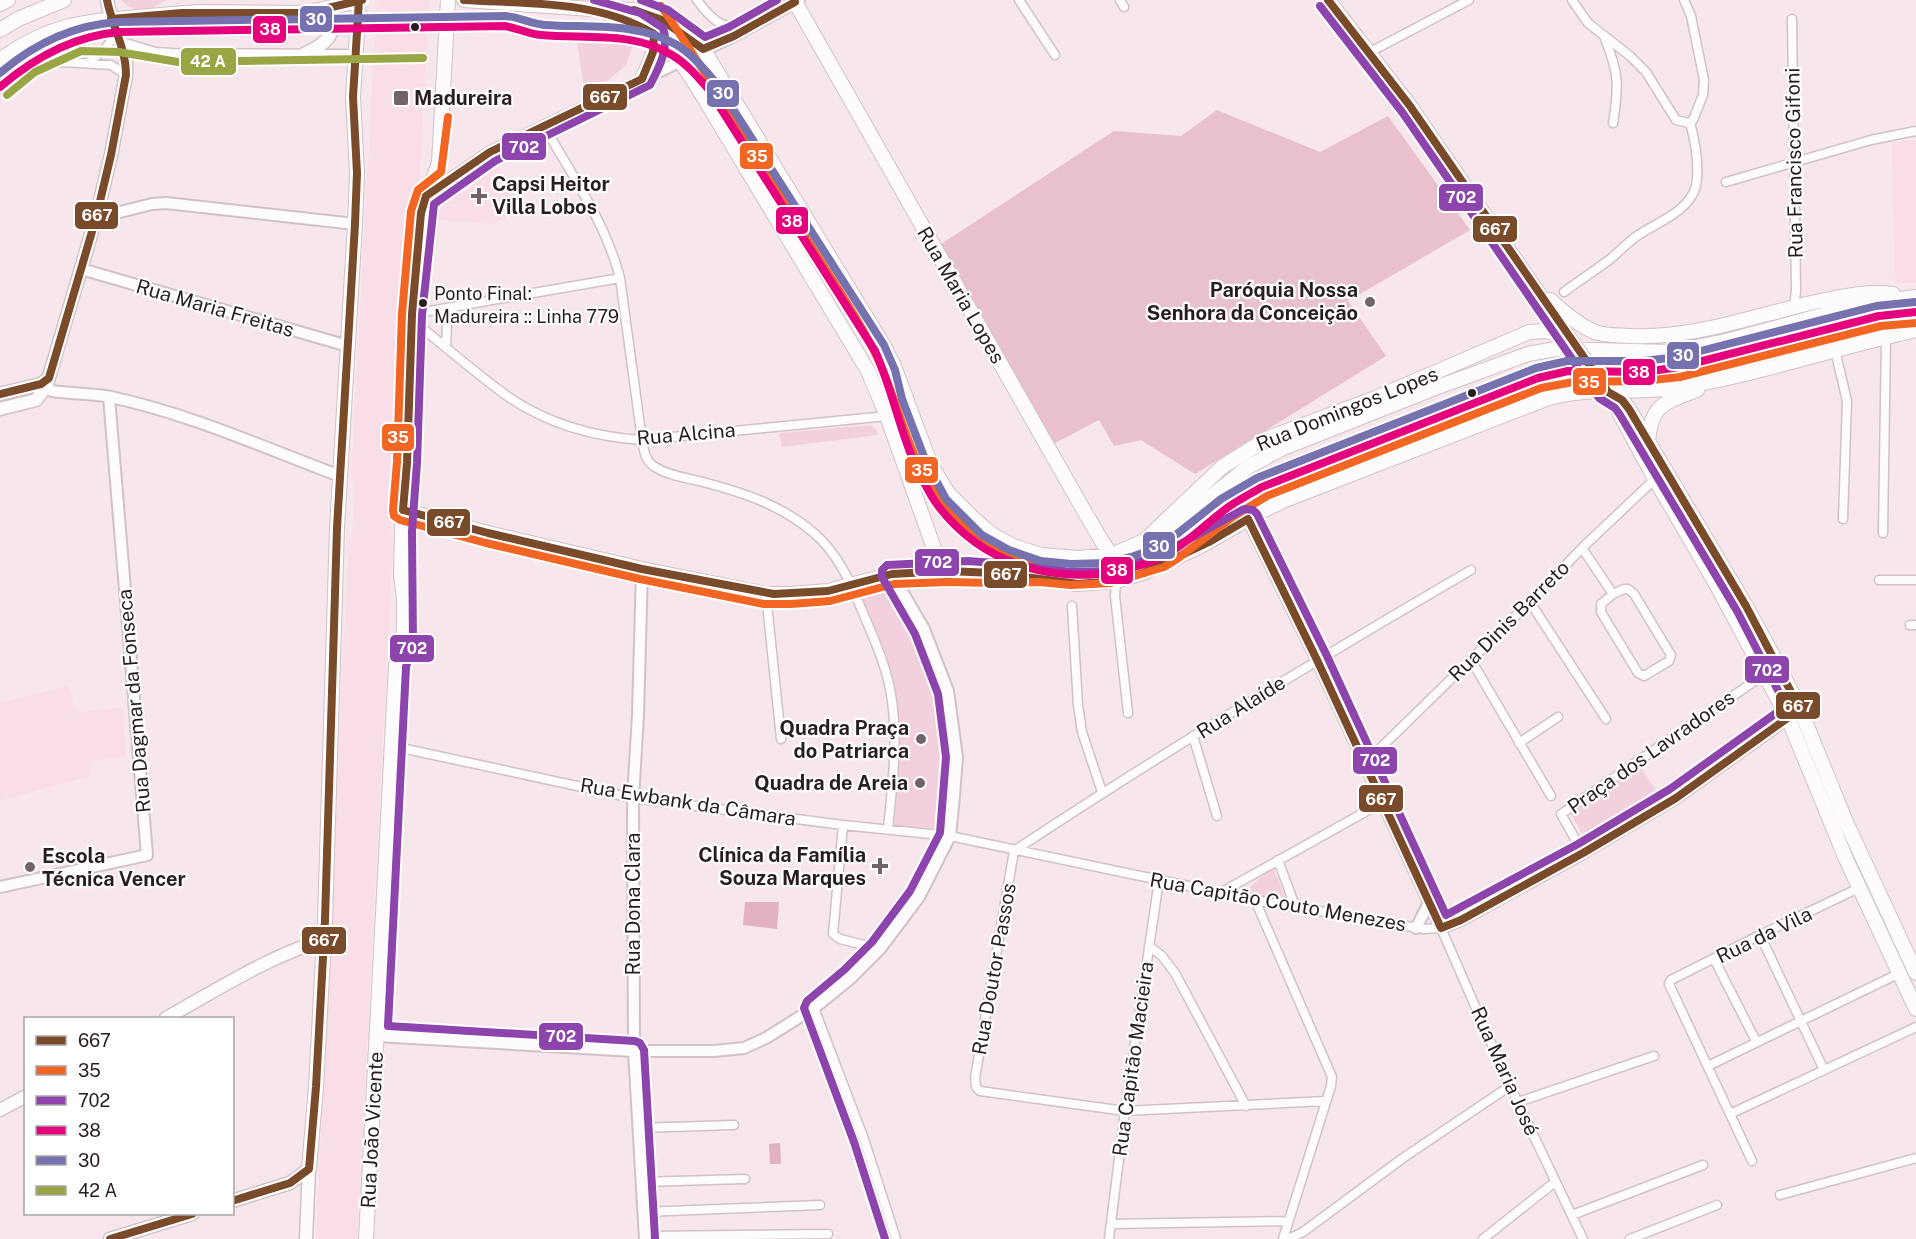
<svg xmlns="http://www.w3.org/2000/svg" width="1916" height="1239" font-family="'Public Sans',sans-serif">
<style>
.built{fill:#f9dde7}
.green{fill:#f3d0dd}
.forest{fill:#e8c0ce}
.water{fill:#e1b2c3}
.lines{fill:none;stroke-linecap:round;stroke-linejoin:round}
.minor-casing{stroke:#d1c2c7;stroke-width:11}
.tertiary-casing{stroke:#d1c2c7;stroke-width:14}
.secondary-casing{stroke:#d1c2c7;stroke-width:15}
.primary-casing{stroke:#d1c2c7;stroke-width:16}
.minor{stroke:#fefbfc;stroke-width:8}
.tertiary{stroke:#fefbfc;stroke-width:10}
.secondary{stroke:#fefbfc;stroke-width:12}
.primary{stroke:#fefbfc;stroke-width:14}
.primary-bridge-casing{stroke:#d1c2c7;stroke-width:16;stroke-linecap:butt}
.primary-bridge{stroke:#fefbfc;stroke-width:14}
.bus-1-casing{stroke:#fff;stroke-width:12}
.bus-2-casing{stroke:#fff;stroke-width:12}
.bus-3-casing{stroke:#fff;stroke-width:12}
.bus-4-casing{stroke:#fff;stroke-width:12}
.bus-5-casing{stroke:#fff;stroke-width:12}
.bus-6-casing{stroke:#fff;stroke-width:12}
.bus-1{stroke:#7a4b2a;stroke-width:8}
.bus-2{stroke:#f26522;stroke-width:8}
.bus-3{stroke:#8e44ad;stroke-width:8}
.bus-4{stroke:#e5007d;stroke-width:8}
.bus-5{stroke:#7672af;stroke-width:8}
.bus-6{stroke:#9aa545;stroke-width:8}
.bus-dot{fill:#2a1d22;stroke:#fff;stroke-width:2}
.poi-dot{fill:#726369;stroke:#fff;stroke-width:2}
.labels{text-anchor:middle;stroke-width:4.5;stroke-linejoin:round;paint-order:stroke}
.bus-label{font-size:18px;fill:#2a1d22;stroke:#fff;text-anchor:start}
.poi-label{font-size:20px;font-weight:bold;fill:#2a1d22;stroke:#fff;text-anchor:end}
.street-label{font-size:20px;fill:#2a1d22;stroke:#fff}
.line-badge{stroke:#fff;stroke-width:2}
.badge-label{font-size:16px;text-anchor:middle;font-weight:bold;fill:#fff}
</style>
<rect width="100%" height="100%" fill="#f7e6ec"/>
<path class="built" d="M377 0H429L419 185 415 193 398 469 395 474 391 531 393 541 357 1239H316L349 538 352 535 355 482 351 479Z
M1916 140V283H1895L1892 142Z
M495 160 521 208 493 224 428 219 429 207 464 178Z
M68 686 76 713 122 707 126 756 89 761 91 776 0 800V703Z"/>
<path class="green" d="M121 0H167L145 11 129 7Z
M577 43 633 45 626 65 607 81 584 86Z
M871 425 876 429 878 435 782 447 779 433Z
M893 586 934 679H930L934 693 938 723 942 727 946 807 944 829 892 826C896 784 903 740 896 698 890 663 872 628 858 595Z
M1639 764 1661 799 1588 845 1570 812Z
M1273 867 1287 901 1244 892Z"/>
<path class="forest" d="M1217 110 1320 152 1388 116 1470 230 1348 301 1386 356 1195 474 1141 440 1114 446 1099 420 1051 445 938 246 1114 131 1181 136Z"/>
<path class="water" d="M745 902H779L777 929 743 925Z
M780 1143 781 1164H770L769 1144Z"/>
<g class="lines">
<defs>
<path id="minor" d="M697 0C710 18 722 30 746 28
M1019 0 1055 55
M1120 0 1124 7
M1572 0 1588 23 1630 56 1646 72 1676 120 1689 123 1693 120 1703 95 1704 80 1691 16 1684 0
M1792 19 1796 291 1794 307
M1605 39C1619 73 1619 86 1613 123
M1370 52 1469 0
M88 63 105 49 117 32
M0 88 12 86 52 63 64 62 111 65 126 75
M544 126C571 174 606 223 620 278L642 440C644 451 645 461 655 467 669 476 688 478 703 482 745 493 781 505 814 533 837 553 849 579 860 606 873 636 888 669 892 701 898 744 892 787 888 829
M1726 182 1871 140 1916 131
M1564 292C1579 281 1594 271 1609 260 1619 252 1627 243 1637 236 1657 222 1689 212 1696 186 1700 166 1695 141 1690 122
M412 314 620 278
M412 320C444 345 476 374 510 398 549 424 596 437 642 440L887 416
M446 347 447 324 454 308
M1835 350 1847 401 1843 519
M1883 533 1886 337
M1582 548 1613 594
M1879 580H1916
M1116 581 1115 596 1128 713
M1624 589H1628L1634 594 1671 655 1669 661 1644 676 1638 673 1601 612V604L1613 594Z
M766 594 781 739
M1530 602 1606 719
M1072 606 1078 705 1082 732 1102 792
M1910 625H1916
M1471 660 1551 796
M1193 736 1217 816
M1519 743 1558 717
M392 746 633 798 843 825 950 836 1255 900 1424 929 1441 928 1510 1086 1583 1239
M1365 763 1530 602 1582 548 1655 479
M843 825 833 934 840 939 880 949
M1583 853 1561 814 1778 665
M1278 860 1295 906
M1220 893 1383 802
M1255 900 1332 1077 1331 1086 1283 1239
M1760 935 1824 1070
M1149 946 1162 956 1175 973 1246 1106
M1714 959 1756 1041
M814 1008 864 1139 896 1239
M1708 1066 1900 973
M1326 1101 1125 1111 980 1091 976 1087 975 1078 1014 851C1163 752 1317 660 1471 570
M1518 1102 1654 1056
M1730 1114 1916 1027
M638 1128 734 1125
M1752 1161 1669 984 1671 980 1760 935 1859 888
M641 1182 745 1179
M1780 1195 1916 1158
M643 1212 820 1205
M1572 1215 1703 1165
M1111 1224 1288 1221
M645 1236 828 1234
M1109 1239 1125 1111 1159 880
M1288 1239 1303 1232 1403 1158 1510 1086
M1483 1239 1555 1182
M1630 1239 1717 1205"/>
<path id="tertiary" d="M426 196 490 152 734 36 799 0
M96 218 152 204 166 203 355 224
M81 269 348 346
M46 387 52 391C72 394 92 393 111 397 190 414 265 448 340 476
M1248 519 1317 660 1441 928 1461 920 1583 853 1676 798 1792 715
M642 569 638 715 633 798 634 1051 645 1239
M0 887 147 855 109 397
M1416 928 1429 903
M377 1036 634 1051H714L744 1048 766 1038 814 1008 851 978 880 949 919 897 950 836 954 796 957 757 948 691 924 629 892 574"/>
<path id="secondary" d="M122 44 155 54 171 55 354 56
M304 54C335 40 334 32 334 0
M0 394 41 384 49 378
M0 409 36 400 46 387 96 218 111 155 126 75V62L122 44 111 19 107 0
M166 1018C217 990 267 957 323 940
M0 1110 26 1096
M232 1201 290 1183 309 1169
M110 1239 192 1214
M306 1239 309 1169"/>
<path id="primary" d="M464 0 591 9 638 10 652 14 669 22 703 49 882 343 894 366 930 463 948 493 974 519 993 535 1013 546 1041 555 1078 558 1112 555 1144 541 1222 467 1268 438 1373 399 1529 332 1545 331 1567 335
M794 0 1087 516C1101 538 1112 568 1141 573
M1328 0 1410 106 1569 338
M0 4 8 0
M608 14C662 28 676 53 704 98L868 371 887 416 936 554 947 571
M0 30 18 19 64 0
M0 60C47 25 84 21 139 17 159 15 179 13 200 12
M642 79C649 64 657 51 654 34
M1550 300C1563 312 1578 325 1595 332 1606 336 1620 335 1631 336 1696 339 1758 314 1820 301 1845 296 1868 291 1893 294
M1605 386 1655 479 1716 584 1788 718 1846 859 1916 1009
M1608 392 1622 400 1629 409 1746 606 1778 665 1800 709 1846 822 1916 973
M1648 442C1651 404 1665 402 1697 390
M403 510 488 533 642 569 766 594H791L828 591 892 574 947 571 994 573 1078 584 1116 581 1143 573 1199 547 1262 511 1285 500 1546 399C1589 386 1636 394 1681 387 1761 374 1837 347 1916 330
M1161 533 1178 523 1248 467 1281 449 1435 388 1528 354 1556 349 1670 352 1726 341 1856 306 1914 297
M1199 541 1226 518 1256 498 1553 383 1588 378 1649 379 1685 373 1842 332 1916 318
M309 1169 316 1087 325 920 337 528 355 224 357 173 353 97 359 0
M366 1239 396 665 403 644 404 621V599L401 575 402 530 407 463 412 314 421 213 439 163 448 0"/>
</defs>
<use href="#minor" class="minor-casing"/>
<use href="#tertiary" class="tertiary-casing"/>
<use href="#secondary" class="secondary-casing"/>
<use href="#primary" class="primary-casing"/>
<use href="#minor" class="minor"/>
<use href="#tertiary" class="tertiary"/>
<use href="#secondary" class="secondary"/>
<use href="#primary" class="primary"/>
<defs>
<path id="primary-bridge" d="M200 12 306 13 362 0
M1569 338 1601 381"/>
</defs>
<use href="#primary-bridge" class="primary-bridge-casing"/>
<use href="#primary-bridge" class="primary-bridge"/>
<defs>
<path id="bus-1" d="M464 0C528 4 598 0 654 34L653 52 642 79 490 152 426 196 421 213 412 314 407 463 403 510 488 533 642 569 774 594 828 591 892 574 947 571 994 573 1078 584 1116 581 1143 573 1163 564 1209 542 1248 519 1317 660 1441 928 1461 920 1583 853 1676 798 1800 709 1746 606 1629 409 1622 400 1608 392 1410 106 1328 0
M634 10 662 20 703 49 734 36 795 2 794 0
M111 19 182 13H306L362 0
M0 394 41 384 49 378 96 218 111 155 126 75C126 48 112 26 107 0
M232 1201 290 1183 309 1169 316 1087 325 920 337 528 355 224 357 173 353 97 359 0
M110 1239 192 1214"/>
<path id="bus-2" d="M661 6C709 76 752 149 796 221 821 264 851 305 873 349 899 399 906 458 942 502 972 538 1014 565 1061 568
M448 117 441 172 418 190 411 211 402 314 397 462 393 510 394 516 400 520 486 543 640 579 764 604H791L830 601 894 584 947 582 994 583 1039 582 1071 585 1111 583 1164 567 1177 559 1234 516 1267 496 1541 388 1573 382 1644 381 1680 377 1881 326 1916 323"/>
<path id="bus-3" d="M594 0 640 13 663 28C670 47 659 68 650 85L495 161 434 204 422 315 417 463 412 531 413 644 406 667 388 1026 635 1041 640 1043 644 1050 655 1238
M641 0 668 10 705 37 729 27 777 0
M885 1239 854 1142 804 1008 807 1001 844 970 872 942 910 891 940 833 946 757 938 694 915 634 882 577V570L887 565 968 561 1009 564 1070 572 1114 571 1162 554 1244 509 1253 510 1257 514 1327 656 1446 915 1578 844 1670 789 1786 706 1737 611 1620 415 1615 408 1599 398 1402 112 1320 6"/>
<path id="bus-4" d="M0 87C35 57 73 36 119 32L505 26C517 28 529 34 541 35 584 39 633 31 672 55 687 64 698 77 709 90L875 351C892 388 899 429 916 467 923 480 930 496 939 507 991 574 1079 591 1157 559 1183 548 1204 525 1227 508 1238 500 1250 494 1262 487L1538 378 1568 371 1645 372 1679 367 1879 316 1916 312"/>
<path id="bus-5" d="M0 73C34 44 74 25 118 22L505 16C519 17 532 24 545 25 590 28 638 22 677 45 693 55 705 70 717 84L884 345 895 370 902 399 926 462 946 499 982 535 1009 550 1041 561 1071 564 1107 563 1134 556 1154 549 1177 534 1221 499 1257 478 1536 368 1567 361H1644L1677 357 1876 306 1915 302"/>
<path id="bus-6" d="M7 95 35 72 81 51 119 52 178 62 423 58"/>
</defs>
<use href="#bus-1" class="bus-1-casing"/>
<use href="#bus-2" class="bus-2-casing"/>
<use href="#bus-3" class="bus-3-casing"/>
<use href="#bus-4" class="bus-4-casing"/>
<use href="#bus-5" class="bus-5-casing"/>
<use href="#bus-6" class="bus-6-casing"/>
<use href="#bus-1" class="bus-1"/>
<use href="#bus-2" class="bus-2"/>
<use href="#bus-3" class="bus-3"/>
<use href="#bus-4" class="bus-4"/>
<use href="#bus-5" class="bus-5"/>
<use href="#bus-6" class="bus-6"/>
</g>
<g class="bus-dot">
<circle cx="415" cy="27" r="5"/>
<circle cx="423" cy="303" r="5"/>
<circle cx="1472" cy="393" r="5"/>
</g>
<g class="poi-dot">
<rect x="393" y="90" width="16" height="16" rx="3"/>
<path d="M476 187h6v6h6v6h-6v6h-6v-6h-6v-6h6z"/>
<circle cx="1370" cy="302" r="6"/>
<circle cx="921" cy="739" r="6"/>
<circle cx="920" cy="783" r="6"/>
<path d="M877 857h6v6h6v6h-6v6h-6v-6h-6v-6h6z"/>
<circle cx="30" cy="867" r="6"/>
</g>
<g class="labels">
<g class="bus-label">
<text x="434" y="300">Ponto Final:<tspan x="434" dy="23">Madureira :: Linha 779</tspan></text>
</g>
<g class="poi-label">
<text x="414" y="105" text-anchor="start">Madureira</text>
<text x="492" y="191" text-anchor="start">Capsi Heitor<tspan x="492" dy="23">Villa Lobos</tspan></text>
<text x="1358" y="297">Paróquia Nossa<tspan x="1358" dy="23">Senhora da Conceição</tspan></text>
<text x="909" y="735">Quadra Praça<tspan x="909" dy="23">do Patriarca</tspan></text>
<text x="908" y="790">Quadra de Areia</text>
<text x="866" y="862">Clínica da Família<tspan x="866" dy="23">Souza Marques</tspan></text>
<text x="42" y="863" text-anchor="start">Escola<tspan x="42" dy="23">Técnica Vencer</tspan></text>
</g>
<g class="street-label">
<text transform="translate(1794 163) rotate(-91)" y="7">Rua Francisco Gifoni</text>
<text transform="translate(961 295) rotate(60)" y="7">Rua Maria Lopes</text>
<text transform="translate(215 308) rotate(16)" y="7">Rua Maria Freitas</text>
<text transform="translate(1347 409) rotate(-22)" y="7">Rua Domingos Lopes</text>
<text transform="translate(686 434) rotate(-5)" y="7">Rua Alcina</text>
<text transform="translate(1509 621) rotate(-45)" y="7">Rua Dinis Barreto</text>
<text transform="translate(134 701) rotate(-95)" y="7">Rua Dagmar da Fonseca</text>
<text transform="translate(1241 707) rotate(-32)" y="7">Rua Alaíde</text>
<text transform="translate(1651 752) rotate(-35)" y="7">Praça dos Lavradores</text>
<text transform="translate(688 802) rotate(9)" y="7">Rua Ewbank da Câmara</text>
<text transform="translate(1278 902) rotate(10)" y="7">Rua Capitão Couto Menezes</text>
<text transform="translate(633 904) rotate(-90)" y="7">Rua Dona Clara</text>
<text transform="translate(1764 935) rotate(-26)" y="7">Rua da Vila</text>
<text transform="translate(994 969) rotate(-80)" y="7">Rua Doutor Passos</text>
<text transform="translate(1133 1059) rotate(-82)" y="7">Rua Capitão Macieira</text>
<text transform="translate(1505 1071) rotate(66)" y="7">Rua Maria José</text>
<text transform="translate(372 1130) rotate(-87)" y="7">Rua João Vicente</text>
</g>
</g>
<g class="line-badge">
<rect x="299" y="5" width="34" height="28" rx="6" fill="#7672af"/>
<rect x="252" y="15" width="35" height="29" rx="6" fill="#e5007d"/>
<rect x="180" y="47" width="57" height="29" rx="6" fill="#9aa545"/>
<rect x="706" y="79" width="34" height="29" rx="6" fill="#7672af"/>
<rect x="582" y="83" width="46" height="28" rx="6" fill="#7a4b2a"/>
<rect x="501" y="132" width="46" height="29" rx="6" fill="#8e44ad"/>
<rect x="739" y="142" width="35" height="28" rx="6" fill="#f26522"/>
<rect x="1438" y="183" width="46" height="29" rx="6" fill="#8e44ad"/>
<rect x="74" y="201" width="45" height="29" rx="6" fill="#7a4b2a"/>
<rect x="775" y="206" width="34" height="29" rx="6" fill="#e5007d"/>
<rect x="1472" y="215" width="46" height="28" rx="6" fill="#7a4b2a"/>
<rect x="1666" y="341" width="34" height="29" rx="6" fill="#7672af"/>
<rect x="1622" y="358" width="34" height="28" rx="6" fill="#e5007d"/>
<rect x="1572" y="367" width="35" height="29" rx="6" fill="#f26522"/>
<rect x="381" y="423" width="34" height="29" rx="6" fill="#f26522"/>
<rect x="904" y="456" width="35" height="28" rx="6" fill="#f26522"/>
<rect x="426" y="508" width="45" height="29" rx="6" fill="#7a4b2a"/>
<rect x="1142" y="531" width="34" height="29" rx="6" fill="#7672af"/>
<rect x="914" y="548" width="46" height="29" rx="6" fill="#8e44ad"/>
<rect x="1100" y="556" width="34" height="29" rx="6" fill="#e5007d"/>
<rect x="983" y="560" width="45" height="29" rx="6" fill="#7a4b2a"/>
<rect x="389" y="634" width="46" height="29" rx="6" fill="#8e44ad"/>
<rect x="1744" y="655" width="46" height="29" rx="6" fill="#8e44ad"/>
<rect x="1775" y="691" width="46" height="29" rx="6" fill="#7a4b2a"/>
<rect x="1352" y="746" width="46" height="29" rx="6" fill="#8e44ad"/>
<rect x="1358" y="784" width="46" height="29" rx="6" fill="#7a4b2a"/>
<rect x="301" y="926" width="46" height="29" rx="6" fill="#7a4b2a"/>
<rect x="538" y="1022" width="46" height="29" rx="6" fill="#8e44ad"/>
</g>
<g class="badge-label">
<text x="316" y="25">30</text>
<text x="270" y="35">38</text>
<text x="208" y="67">42 A</text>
<text x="723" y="99">30</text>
<text x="605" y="103">667</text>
<text x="524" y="153">702</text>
<text x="757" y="162">35</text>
<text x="1461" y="203">702</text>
<text x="97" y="221">667</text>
<text x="792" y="227">38</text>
<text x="1495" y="235">667</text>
<text x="1683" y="361">30</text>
<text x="1639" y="378">38</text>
<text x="1589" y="388">35</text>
<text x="398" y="443">35</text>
<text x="922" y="476">35</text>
<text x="449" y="528">667</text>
<text x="1159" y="552">30</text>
<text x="937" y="568">702</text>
<text x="1117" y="576">38</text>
<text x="1006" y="580">667</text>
<text x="412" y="654">702</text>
<text x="1767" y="676">702</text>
<text x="1798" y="712">667</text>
<text x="1375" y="766">702</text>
<text x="1381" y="805">667</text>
<text x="324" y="946">667</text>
<text x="561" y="1042">702</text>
</g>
<rect x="24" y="1017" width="210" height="198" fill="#ffffff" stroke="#aaa5a7" stroke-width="1.5"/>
<rect x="36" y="1036" width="30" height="9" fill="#7a4b2a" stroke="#aaa5a7" stroke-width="1.5"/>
<text x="78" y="1047" font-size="18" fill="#2a1d22">667</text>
<rect x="36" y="1066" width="30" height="9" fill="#f26522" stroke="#aaa5a7" stroke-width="1.5"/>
<text x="78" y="1077" font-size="18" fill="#2a1d22">35</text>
<rect x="36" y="1096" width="30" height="9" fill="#8e44ad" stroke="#aaa5a7" stroke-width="1.5"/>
<text x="78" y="1107" font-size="18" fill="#2a1d22">702</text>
<rect x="36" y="1126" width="30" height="9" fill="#e5007d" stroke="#aaa5a7" stroke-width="1.5"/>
<text x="78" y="1137" font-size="18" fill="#2a1d22">38</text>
<rect x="36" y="1156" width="30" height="9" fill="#7672af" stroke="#aaa5a7" stroke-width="1.5"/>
<text x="78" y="1167" font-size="18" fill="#2a1d22">30</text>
<rect x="36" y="1186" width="30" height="9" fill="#9aa545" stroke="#aaa5a7" stroke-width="1.5"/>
<text x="78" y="1197" font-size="18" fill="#2a1d22">42 A</text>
</svg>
